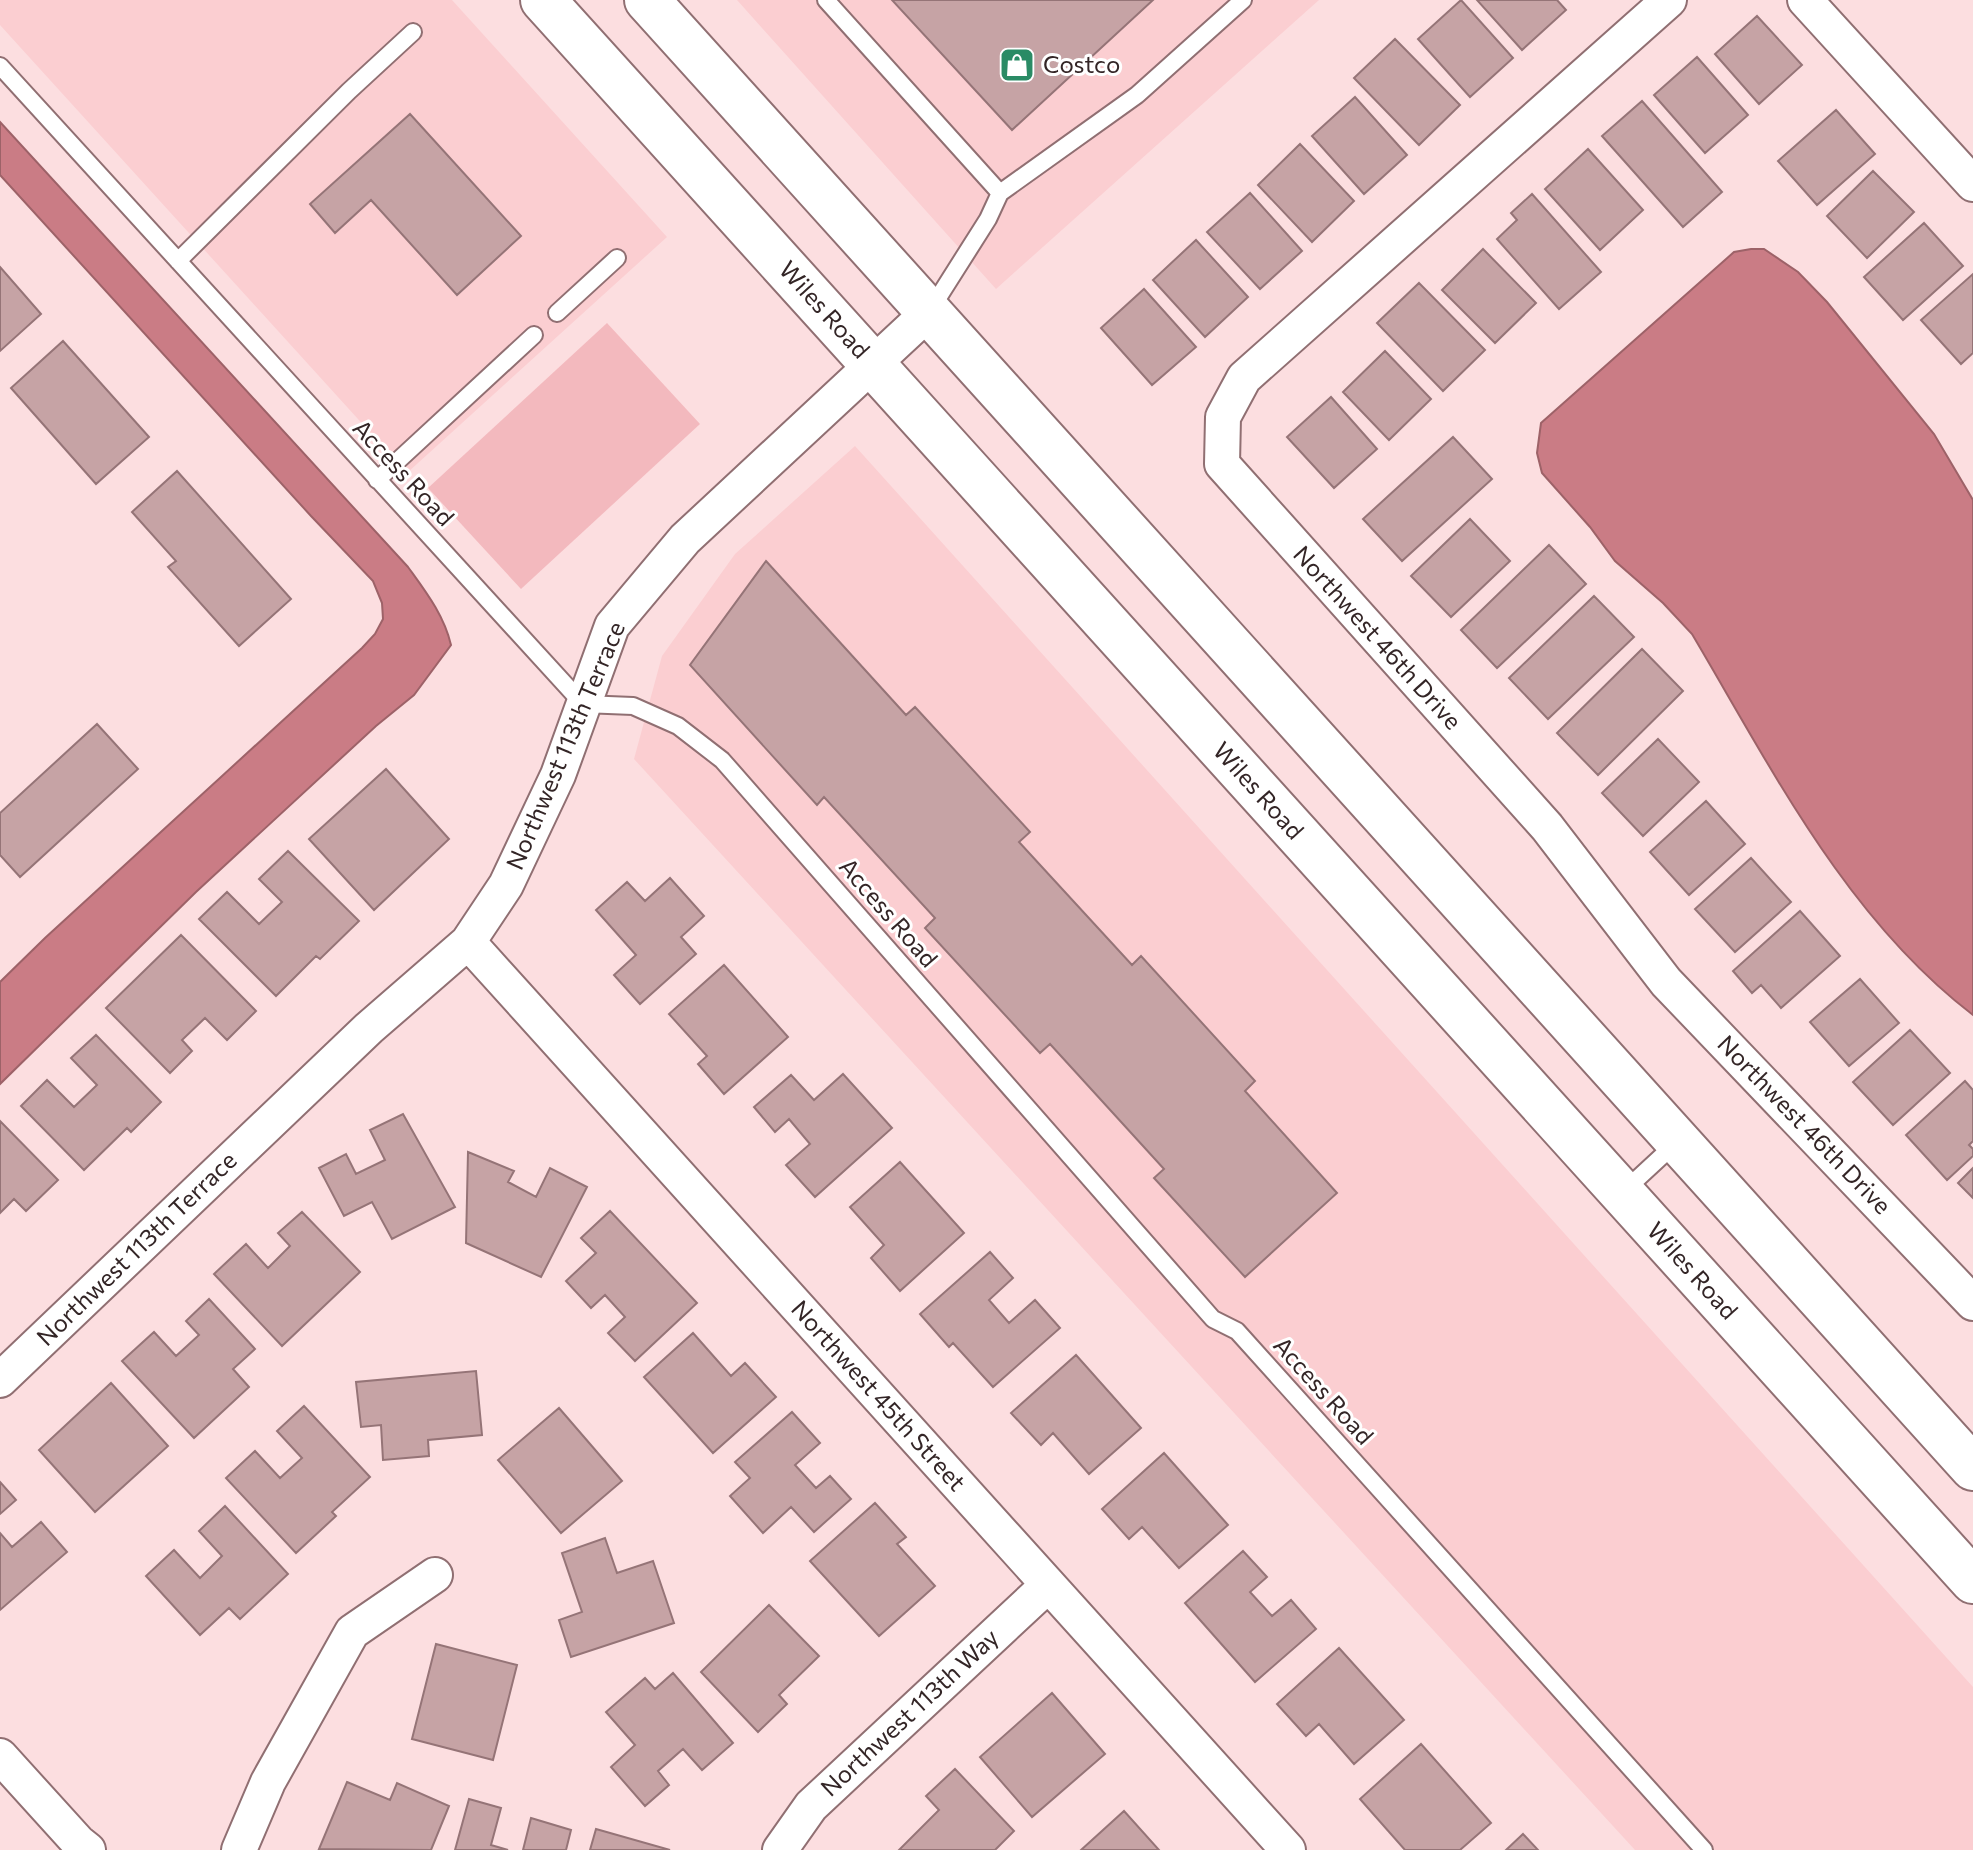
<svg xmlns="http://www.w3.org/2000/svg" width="1973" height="1850" font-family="Commissioner,sans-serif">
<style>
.built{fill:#fbced1}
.green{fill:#f3b9be}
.water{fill:#ca7c85;stroke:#9d6268;stroke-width:2}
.building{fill:#c6a3a5;stroke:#957477;stroke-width:2}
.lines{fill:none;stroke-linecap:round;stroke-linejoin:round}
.service-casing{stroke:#906f72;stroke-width:20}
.minor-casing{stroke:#906f72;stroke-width:38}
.secondary-casing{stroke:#906f72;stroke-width:48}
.service{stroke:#fff;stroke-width:16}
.minor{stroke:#fff;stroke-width:34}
.secondary{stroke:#fff;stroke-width:44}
.labels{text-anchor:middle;stroke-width:6;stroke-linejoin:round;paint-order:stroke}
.poi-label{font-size:24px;fill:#332526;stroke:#fff;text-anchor:start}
.street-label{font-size:24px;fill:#332526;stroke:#fff}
</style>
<rect width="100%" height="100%" fill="#fcdee0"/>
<path class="built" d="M0 0H452L667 237 407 473 0 25Z
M737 0H1319L996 289Z
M855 446 1973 1687V1850H1635L634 759 662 656 735 554Z"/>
<path class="green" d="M607 323 700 424 521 589 428 488Z"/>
<path class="water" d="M0 122 408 567C426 592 444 615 451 645L414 695 376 726 196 892 0 1084V982L45 938 362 648 375 634 383 619 382 603 373 581 311 516 0 175Z
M1751 249H1764L1798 272 1827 302 1934 434 1973 500V1015C1846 918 1772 769 1692 634L1663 603 1615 561 1590 527 1542 473 1537 453 1541 423 1734 252Z"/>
<path class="building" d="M892 0H1153L1012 130Z
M1461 0 1513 58 1470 97 1418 39Z
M1477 0H1557L1566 10 1522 50Z
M1757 16 1802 65 1759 104 1715 54Z
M1395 39 1460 105 1419 145 1354 78Z
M1697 57 1748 115 1705 153 1654 95Z
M1355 97 1407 155 1364 194 1312 136Z
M1642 101 1722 192 1683 227 1602 136Z
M1836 110 1875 154 1817 205 1778 161Z
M410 114 521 236 457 295 371 200 335 233 310 204Z
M1300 144 1354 201 1312 242 1258 185Z
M1588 149 1643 210 1600 250 1545 189Z
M1873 171 1914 212 1867 258 1827 216Z
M1250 193 1302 251 1260 289 1207 232Z
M1532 194 1601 272 1559 309 1497 239 1517 220 1511 213Z
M1924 223 1963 266 1903 320 1864 277Z
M1196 240 1248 297 1205 337 1153 280Z
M1483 249 1536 303 1495 343 1442 290Z
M0 267 41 314 0 351Z
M1973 274V353L1961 364 1921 320Z
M1419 283 1485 350 1443 391 1377 323Z
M1144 289 1196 347 1152 385 1101 328Z
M63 341 149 437 96 484 11 388Z
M1385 351 1431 399 1389 440 1343 392Z
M1331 397 1377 449 1334 488 1287 437Z
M1453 437 1492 479 1402 561 1363 519Z
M177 471 291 599 239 646 168 567 176 561 132 512Z
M1470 519 1510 561 1451 617 1411 576Z
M1549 545 1586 584 1497 668 1461 630Z
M766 561 906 715 915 707 1030 832 1019 842 1132 965 1141 956 1255 1081 1245 1091 1337 1193 1245 1277 1154 1178 1164 1169 1050 1044 1040 1053 925 928 935 918 824 797 817 805 690 665Z
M1594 596 1634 637 1548 719 1509 678Z
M1642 649 1683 691 1598 775 1557 733Z
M97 724 138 769 20 877 0 855V813Z
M1658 739 1699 782 1643 836 1602 793Z
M386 769 449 839 374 910 309 839Z
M1706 801 1745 844 1689 895 1650 852Z
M288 851 359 921 320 959 316 956 276 996 199 919 227 892 259 924 282 902 259 879Z
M1751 858 1791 902 1735 952 1695 909Z
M670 878 704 916 681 937 696 954 640 1004 614 975 636 955 596 910 627 882 645 901Z
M1800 911 1840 956 1781 1008 1761 985 1752 993 1733 971Z
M181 935 256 1011 227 1040 205 1018 182 1040 192 1051 170 1073 106 1008Z
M724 965 788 1037 724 1094 698 1064 707 1056 669 1014Z
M1860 979 1899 1023 1849 1066 1810 1022Z
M1910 1030 1950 1073 1893 1125 1853 1082Z
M96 1035 161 1102 131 1132 127 1128 84 1170 21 1106 47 1080 74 1107 97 1085 71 1058Z
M843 1074 892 1128 815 1197 786 1165 810 1144 789 1119 775 1132 754 1107 791 1075 814 1100Z
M1965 1081 1973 1090V1141L1969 1145 1973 1149V1156L1947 1180 1906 1135Z
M403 1114 455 1207 392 1239 372 1202 344 1216 319 1168 346 1154 356 1174 385 1160 370 1130Z
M0 1121 58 1180 26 1211 14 1199 0 1213Z
M468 1152 514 1171 508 1182 536 1197 550 1168 587 1187 541 1277 466 1243Z
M900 1162 964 1233 900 1291 871 1258 884 1245 850 1207Z
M1973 1168V1198L1958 1183Z
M610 1211 697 1303 635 1361 608 1333 625 1317 605 1295 591 1308 566 1281 596 1253 581 1238Z
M302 1212 360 1272 282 1346 214 1274 246 1244 268 1268 290 1246 278 1233Z
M990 1252 1013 1278 989 1300 1009 1323 1035 1300 1060 1328 993 1387 953 1343 949 1347 920 1314Z
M209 1299 255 1349 233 1369 249 1387 194 1438 122 1361 154 1332 176 1356 199 1335 186 1321Z
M693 1333 731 1376 745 1363 776 1397 713 1453 644 1377Z
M1076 1355 1141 1428 1089 1474 1053 1433 1041 1445 1011 1413Z
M476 1371 482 1435 428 1440 429 1456 383 1460 381 1425 361 1427 356 1382Z
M111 1383 168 1446 95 1512 39 1450Z
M304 1406 370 1477 332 1512 336 1516 296 1553 226 1478 255 1451 280 1478 302 1458 277 1431Z
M559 1408 622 1481 561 1533 498 1460Z
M792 1412 820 1443 795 1465 816 1488 830 1476 851 1499 814 1532 791 1507 763 1533 730 1496 750 1478 735 1462Z
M1164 1453 1228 1525 1179 1568 1142 1527 1129 1539 1102 1509Z
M0 1482 16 1500 0 1514Z
M875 1503 906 1537 897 1544 935 1586 879 1636 810 1561Z
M225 1506 288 1574 240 1619 229 1608 200 1635 146 1576 174 1550 200 1578 222 1556 199 1531Z
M41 1522 67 1552 0 1610V1533L12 1547Z
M605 1538 617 1573 653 1561 674 1623 571 1657 559 1620 582 1612 562 1553Z
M1243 1551 1267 1577 1250 1592 1272 1616 1291 1600 1316 1629 1255 1682 1185 1603Z
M769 1605 819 1656 779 1695 787 1704 758 1732 701 1672Z
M436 1644 517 1665 493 1760 412 1739Z
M1339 1648 1404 1720 1354 1764 1319 1724 1306 1736 1277 1704Z
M673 1673 733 1743 702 1770 683 1749 658 1771 669 1785 645 1806 611 1767 635 1745 606 1712 645 1678 655 1689Z
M1052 1693 1105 1754 1032 1817 980 1757Z
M1421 1744 1491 1823 1460 1850H1405L1360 1799Z
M955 1769 1014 1831 995 1850H899L939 1810 926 1796Z
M347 1782 390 1800 397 1783 449 1806 431 1850 319 1849Z
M469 1799 501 1808 491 1845 508 1850H455Z
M1124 1811 1159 1850H1081Z
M531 1818 571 1830 566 1850H523Z
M596 1829 670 1850H590Z
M1523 1834 1538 1850H1506Z"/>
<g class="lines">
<defs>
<path id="service" d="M826 0 1000 193
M0 66 583 704 633 706 678 726 722 760 1213 1319 1237 1331 1704 1850
M178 261 349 91 413 32
M931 309 988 219 1000 193 1137 95 1243 0
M557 313 617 258
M377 480 534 335
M1623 1192 1676 1143"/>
<path id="minor" d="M1669 0 1244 378 1223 417 1222 464 1547 827 1666 982 1973 1303
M1805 0 1973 184
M468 942 1288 1850
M0 1380 369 1028 468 942 506 885 558 775 612 626 685 539 929 312
M0 1756 78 1842 88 1850
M239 1850 268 1782 352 1632 435 1575
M780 1850 811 1806 1048 1585"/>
<path id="secondary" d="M543 0 1973 1581
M647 0 1973 1468"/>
</defs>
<use href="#service" class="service-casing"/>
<use href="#minor" class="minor-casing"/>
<use href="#secondary" class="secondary-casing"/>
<use href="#service" class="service"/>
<use href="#minor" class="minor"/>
<use href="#secondary" class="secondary"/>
</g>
<defs>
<symbol id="shop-square" viewBox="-11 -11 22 22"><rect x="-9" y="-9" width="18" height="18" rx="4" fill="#2a8b65" stroke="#fff"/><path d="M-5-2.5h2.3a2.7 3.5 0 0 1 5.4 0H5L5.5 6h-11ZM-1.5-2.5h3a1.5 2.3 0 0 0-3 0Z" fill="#fff"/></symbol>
</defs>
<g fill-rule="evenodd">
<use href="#shop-square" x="997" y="45" width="40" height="40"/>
</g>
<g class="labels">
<g class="poi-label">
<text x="1043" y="73">Costco</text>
</g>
<g class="street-label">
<text transform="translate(824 310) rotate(48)" y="8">Wiles Road</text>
<text transform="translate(403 473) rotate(47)" y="8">Access Road</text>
<text transform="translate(1377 638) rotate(48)" y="8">Northwest 46th Drive</text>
<text transform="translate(566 746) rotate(-67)" y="8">Northwest 113th Terrace</text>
<text transform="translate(1258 791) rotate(48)" y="8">Wiles Road</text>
<text transform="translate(888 913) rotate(49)" y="8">Access Road</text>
<text transform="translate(1804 1125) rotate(46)" y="8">Northwest 46th Drive</text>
<text transform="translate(137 1249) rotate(-44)" y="8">Northwest 113th Terrace</text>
<text transform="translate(1692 1271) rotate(48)" y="8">Wiles Road</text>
<text transform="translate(1323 1391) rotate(48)" y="8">Access Road</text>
<text transform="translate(878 1396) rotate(48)" y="8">Northwest 45th Street</text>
<text transform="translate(910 1713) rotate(-43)" y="8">Northwest 113th Way</text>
</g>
</g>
</svg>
